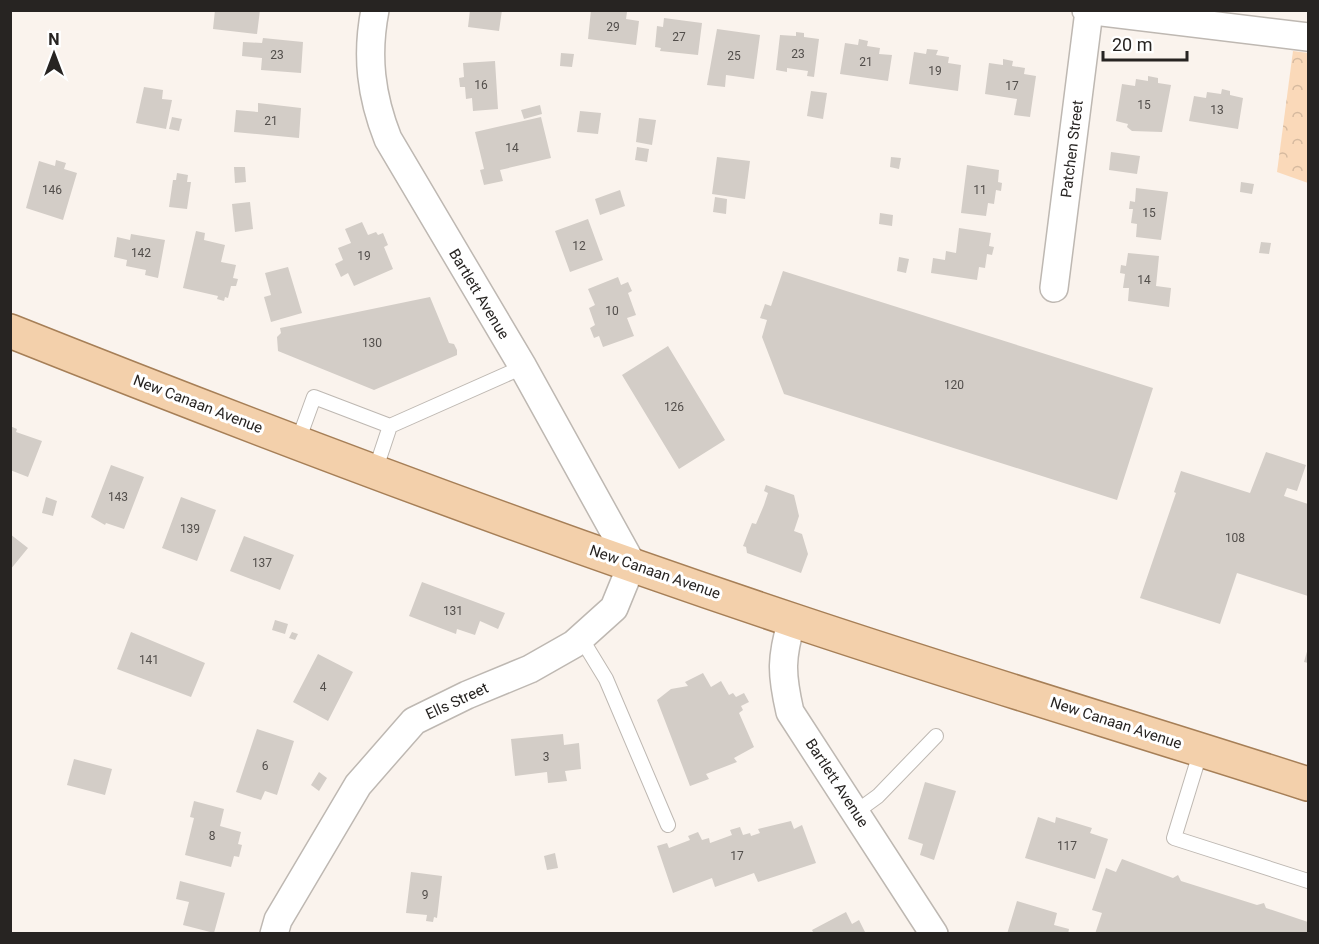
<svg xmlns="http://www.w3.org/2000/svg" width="1319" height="944" font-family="Roboto,sans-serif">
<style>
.park{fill:url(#park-crowns)}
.building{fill:#d3cdc7}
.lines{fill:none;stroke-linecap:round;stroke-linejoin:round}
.lane-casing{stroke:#beb8b2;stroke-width:16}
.street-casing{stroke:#beb8b2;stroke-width:30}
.primary-casing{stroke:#a67f57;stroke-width:36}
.lane{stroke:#fff;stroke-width:14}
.street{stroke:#fff;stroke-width:27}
.primary{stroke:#f3d0ab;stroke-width:33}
.labels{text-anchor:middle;stroke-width:6;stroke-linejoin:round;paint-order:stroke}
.number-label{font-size:12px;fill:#524e4b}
.street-label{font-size:15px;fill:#272422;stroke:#fff}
</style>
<defs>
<pattern id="park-crowns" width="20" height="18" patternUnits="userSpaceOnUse" patternTransform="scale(1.5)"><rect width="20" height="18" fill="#fad9b9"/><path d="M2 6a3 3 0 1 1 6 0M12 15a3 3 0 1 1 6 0" fill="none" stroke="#d6ba9f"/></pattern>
</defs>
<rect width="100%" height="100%" fill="#faf3ed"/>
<path class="park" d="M1293 51 1308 53V183L1277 172Z"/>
<path class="building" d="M215 10H260L257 34 213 29Z
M470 10H502L499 31 468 27Z
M591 10 627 12 626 19 639 21 636 45 588 39Z
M664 18 702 23 698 55 660 51 661 48 655 47 657 26 663 27Z
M717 29 760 35 754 79 726 75 725 87 707 85Z
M796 32 804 33V37L819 39 814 77 807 76 808 71 787 68V72L776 70 780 35 796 36Z
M263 38 303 42 301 73 261 70 262 58 242 56 243 42 262 43Z
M859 39 868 41 867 46 880 48 879 54 892 55 888 81 840 74 845 43 858 45Z
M927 49 938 50 936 55 949 57 948 63 961 65 958 91 909 84 914 52 926 54Z
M561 53 574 54 572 67 560 66Z
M1003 59 1013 61 1012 66 1025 68 1024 74 1036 76 1030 117 1014 115 1017 99 985 94 989 63 1003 65Z
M495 61 498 109 473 111 472 98 466 99 465 87H460L459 78 464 77 463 63Z
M1148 76 1158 78V83L1171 85 1162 132 1132 131 1127 127 1128 124 1116 121 1122 84 1135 86 1136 79 1148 81Z
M144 87 163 90 162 99 172 100 166 129 136 123Z
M1222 89 1230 91V95L1243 98 1238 129 1189 121 1194 96 1206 98 1207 92 1221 94Z
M811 91 827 93 823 119 807 116Z
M258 103 301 108 299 138 234 132 236 110 258 112Z
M540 105 542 114 524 119 521 110Z
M580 111 601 113 598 134 577 132Z
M172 117 182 119 179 131 169 129Z
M541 117 551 158 500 170 503 181 484 185 480 170 484 169 475 132Z
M639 118 656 120 652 145 636 142Z
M637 147 649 149 647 162 635 160Z
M1111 152 1140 156 1137 174 1109 170Z
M717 157 750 161 745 199 712 194Z
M891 157 901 158 899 169 890 167Z
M56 160 66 163 64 169 77 173 63 220 26 208 39 161 55 166Z
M967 165 999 170 998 182 1002 183 1001 191 996 190 994 204 988 203 986 216 961 213Z
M234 167H245L246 182 235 183Z
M177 173 188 175 187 182H191L187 209 169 207 173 180H176Z
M1241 182 1254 184 1252 194 1240 192Z
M1136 188 1168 192 1161 240 1136 237 1137 224 1131 223 1133 209H1129L1130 201 1135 202Z
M620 190 625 206 600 215 595 199Z
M715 197 727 199 726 214 713 212Z
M250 202 253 229 235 232 232 204Z
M880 213 893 215 892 226 879 224Z
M588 219 603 260 570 272 555 231Z
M362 222 368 235 376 232 378 235 383 233 388 245 384 247 393 269 354 286 348 273 341 277 335 264 343 260 338 248 351 243 345 229Z
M959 228 991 233 989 246 994 247 992 255 987 254 985 268 979 267 977 280 931 273 933 258 945 260 946 251 956 253Z
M196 231 205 233 204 240 225 245 221 262 236 265 233 278 238 279 236 286H231L228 298 225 297 224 301 217 299 218 296 183 288Z
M131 234 165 240 158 278 145 275 146 270 126 266 127 260 114 257 117 237 130 240Z
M1261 242 1271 243 1269 254 1259 253Z
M1128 253 1159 256 1156 286 1171 288 1169 307 1128 301 1129 288H1123L1125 274 1120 273 1121 265 1126 266Z
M899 257 909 259 906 273 897 271Z
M288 267 302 313 271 322 264 297 271 295 265 273Z
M783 271 1153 388 1117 500 784 394 762 337 767 320 760 318 765 304 771 306Z
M618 277 621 285 628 282 632 291 628 293 636 315 627 318 634 336 603 347 599 336 594 338 590 328 595 325 589 308 595 305 588 289Z
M430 297 449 343 454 344 457 350V355L374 390 278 351 277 337 281 333 280 328Z
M668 346 725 440 679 469 622 375Z
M10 426 17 429 16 432 42 441 28 477 10 470Z
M1266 452 1306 465 1297 491 1287 488 1284 496 1308 504V596L1237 573 1220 624 1140 598 1176 493 1174 492 1181 471 1250 493Z
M111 465 144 477 124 529 106 523 105 525 91 517Z
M766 485 794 495 799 516 794 531 802 534 808 554 801 573 747 553 746 547 743 546 752 523 756 524 764 505 768 493 764 491Z
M46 497 57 501 53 516 42 513Z
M181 497 216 510 197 561 162 548Z
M10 534 28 548 10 570Z
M244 536 294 555 280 590 230 571Z
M422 582 505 613 498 629 480 621 475 635 457 629 456 634 409 616Z
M275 620 288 624 285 634 272 630Z
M131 632 205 663 191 697 117 669Z
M292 632 298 634 295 640 289 638Z
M1308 648V663L1304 662Z
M318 654 353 672 328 721 293 702Z
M703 673 711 687 721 681 729 695 733 693 736 697 744 693 749 702 741 706 743 710 739 713 754 747 734 758 737 762 706 774 709 779 690 786 657 700 671 689 688 686 685 682Z
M257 729 294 741 277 795 265 791 261 800 236 792Z
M563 734 564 745 579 743 581 769 565 771 567 781 548 783 547 772 515 776 511 739Z
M74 759 112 769 105 795 67 785Z
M319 772 327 778 319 791 311 785Z
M925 782 956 791 934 860 920 855 923 844 908 839Z
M194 801 224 809 220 826 241 832 238 844 242 845 239 857 234 856 231 867 185 855 194 818 190 817Z
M1038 817 1055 823 1056 817 1092 828 1090 833 1108 839 1095 879 1025 858Z
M791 821 794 829 802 825 816 863 758 882 754 873 715 887 712 878 673 893 657 846 667 843 669 848 690 840 688 836 698 832 702 840 709 838 710 843 732 835 730 830 740 827 743 835 750 833 751 836 760 833 758 829Z
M555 853 558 868 547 870 544 856Z
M1122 859 1173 878 1178 875 1181 881 1257 905 1264 903 1266 908 1308 922V934H1095L1102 913 1092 910 1106 868 1116 872Z
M411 872 442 876 437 918 434 917 433 922 426 921 427 915 406 913Z
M180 881 225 893 214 933 183 925 189 902 176 899Z
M1017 901 1057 913 1054 925 1069 929 1068 934H1007Z
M846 912 852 924 859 920 866 934H814L812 930Z"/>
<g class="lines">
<defs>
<path id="lane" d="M390 426 523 367
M298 441 314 397 390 426 375 471
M581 638 606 679 668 825
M1201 750 1174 838 1308 881
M856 812 878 796 936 736"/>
<path id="street" d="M1086 10 1308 37
M1054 288 1089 11
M792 620C781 658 781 673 790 712L934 934
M274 934 278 920 358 785 414 721 467 695 530 669 574 644 614 608 632 564 523 367 388 139C371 96 366 56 375 10"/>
<path id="primary" d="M10 331C269 434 531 533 795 621 965 678 1137 729 1308 784"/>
</defs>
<use href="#lane" class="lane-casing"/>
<use href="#street" class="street-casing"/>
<use href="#primary" class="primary-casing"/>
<use href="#lane" class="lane"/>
<use href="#street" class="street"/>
<use href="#primary" class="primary"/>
</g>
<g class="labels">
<g class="number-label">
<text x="613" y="31">29</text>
<text x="679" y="41">27</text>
<text x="798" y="58">23</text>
<text x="277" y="59">23</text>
<text x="734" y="60">25</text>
<text x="866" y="66">21</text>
<text x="935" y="75">19</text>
<text x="481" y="89">16</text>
<text x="1012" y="90">17</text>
<text x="1144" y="109">15</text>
<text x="1217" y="114">13</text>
<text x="271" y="125">21</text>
<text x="512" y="152">14</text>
<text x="52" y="194">146</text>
<text x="980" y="194">11</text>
<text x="1149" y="217">15</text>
<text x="579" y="250">12</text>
<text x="141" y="257">142</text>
<text x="364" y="260">19</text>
<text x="1144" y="284">14</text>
<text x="612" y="315">10</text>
<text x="372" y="347">130</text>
<text x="954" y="389">120</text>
<text x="674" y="411">126</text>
<text x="118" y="501">143</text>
<text x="190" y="533">139</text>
<text x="1235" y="542">108</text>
<text x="262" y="567">137</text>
<text x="453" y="615">131</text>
<text x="149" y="664">141</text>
<text x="323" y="691">4</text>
<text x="546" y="761">3</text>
<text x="265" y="770">6</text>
<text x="212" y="840">8</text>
<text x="1067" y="850">117</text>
<text x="737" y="860">17</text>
<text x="425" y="899">9</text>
</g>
<g class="street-label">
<text transform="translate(1072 149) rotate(-83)" y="5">Patchen Street</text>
<text transform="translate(479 294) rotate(59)" y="5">Bartlett Avenue</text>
<text transform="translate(198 404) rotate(21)" y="5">New Canaan Avenue</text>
<text transform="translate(655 572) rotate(19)" y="5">New Canaan Avenue</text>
<text transform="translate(457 701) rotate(-25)" y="5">Ells Street</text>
<text transform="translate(1116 723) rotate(18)" y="5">New Canaan Avenue</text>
<text transform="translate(837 783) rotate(57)" y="5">Bartlett Avenue</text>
</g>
</g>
<rect width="1319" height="944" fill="none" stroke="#272422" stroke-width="24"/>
<g transform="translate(54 54)" stroke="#ffffff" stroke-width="4.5" paint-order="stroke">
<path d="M0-4.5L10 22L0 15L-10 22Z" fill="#272422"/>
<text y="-9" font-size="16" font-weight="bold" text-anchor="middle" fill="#272422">N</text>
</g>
<path d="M1103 51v9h84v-9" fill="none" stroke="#272422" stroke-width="3"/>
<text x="1112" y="51" font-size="18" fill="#272422" stroke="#ffffff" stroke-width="4.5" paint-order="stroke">20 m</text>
</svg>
